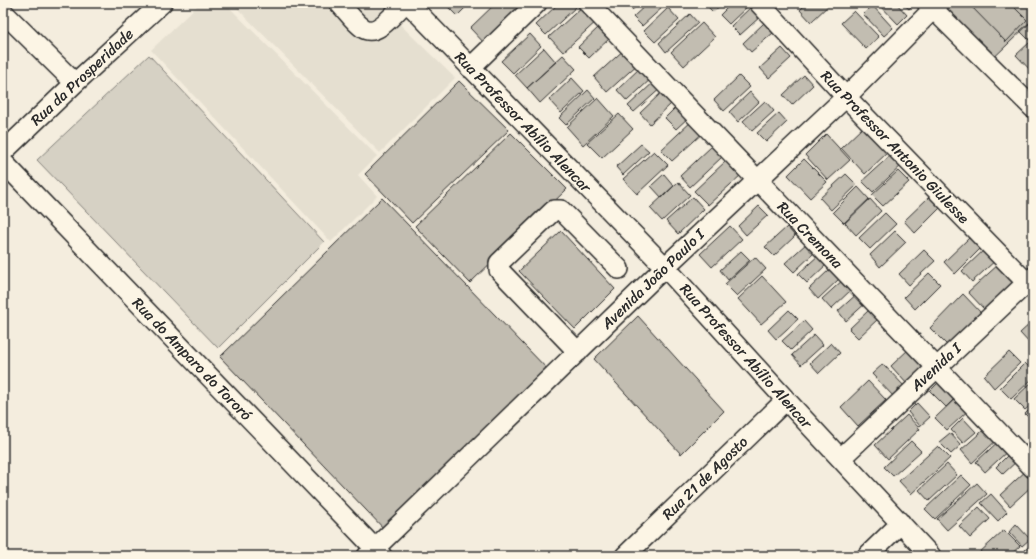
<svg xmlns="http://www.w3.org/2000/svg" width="1036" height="559" font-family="Sriracha,sans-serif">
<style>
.built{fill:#e5dfd0}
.park{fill:#d6d1c4;stroke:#807e78}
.building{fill:#c2bdb1;stroke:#2b2b2b}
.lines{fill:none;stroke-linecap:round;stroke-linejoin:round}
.minor-casing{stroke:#2b2b2b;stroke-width:22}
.minor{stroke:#fcf5e5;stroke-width:19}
.labels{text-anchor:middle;stroke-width:4;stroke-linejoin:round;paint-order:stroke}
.street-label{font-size:15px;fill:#2b2b2b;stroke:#fcf5e5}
</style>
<rect width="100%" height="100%" fill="#f4edde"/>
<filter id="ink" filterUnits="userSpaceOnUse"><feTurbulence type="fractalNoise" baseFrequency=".025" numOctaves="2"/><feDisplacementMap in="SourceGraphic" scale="8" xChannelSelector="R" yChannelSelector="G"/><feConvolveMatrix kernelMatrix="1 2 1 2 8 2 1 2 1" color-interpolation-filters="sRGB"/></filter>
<g filter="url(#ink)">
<path class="built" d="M200 3H225L377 156 358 175 377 196 331 242 151 50Z
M232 3H378L455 78 380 153Z"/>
<path class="park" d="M149 55 324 242 218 348 37 160Z"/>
<path class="building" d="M449 3H470L457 16 447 6Z
M496 3H512L520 11 486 45 470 28Z
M559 3H574L577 6 546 35 536 25Z
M626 3H640L632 10Z
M648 3H660L664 6 642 26 633 17Z
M704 3H723L713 12Z
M732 3 750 4 729 24 720 15Z
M807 3H831L811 22 800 10Z
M878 3H896L907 15 898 24Z
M902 3H915L909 9Z
M922 3H1033V20L983 68Z
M968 3H1010L1027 20 1006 42Z
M584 5 598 20 563 52 549 37Z
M872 5 893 28 884 36 863 14Z
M752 6 761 16 740 35 731 26Z
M668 8 679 20 655 42 644 31Z
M854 11 879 37 866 49 841 23Z
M690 14 698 23 666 52 659 43Z
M702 23 715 37 684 66 671 52Z
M764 23 773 33 751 52 743 43Z
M1029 23 1033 27V44L1020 31Z
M600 26 611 37 589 58 578 47Z
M530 34 541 46 513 73 501 61Z
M1030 42 1033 46V73L1016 55Z
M627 47 640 62 607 92 594 77Z
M544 48 556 62 527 88 515 75Z
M782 48 791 58 769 78 760 68Z
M563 55 576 69 540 103 527 88Z
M643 65 653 77 627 101 617 90Z
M804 75 813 85 792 105 783 95Z
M739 76 750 87 724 111 714 100Z
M572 78 584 91 561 113 549 100Z
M656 80 662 87 634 112 628 106Z
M459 81 509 130 412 223 365 174Z
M588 90 595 98 566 125 559 118Z
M662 92 672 103 650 124 640 113Z
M750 92 759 102 738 122 729 112Z
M598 98 614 116 583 145 567 127Z
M765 101 774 111 752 131 743 121Z
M679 104 690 116 676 129 665 118Z
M779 113 787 122 766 142 757 133Z
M619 114 633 129 602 158 587 143Z
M694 119 705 131 672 161 661 150Z
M864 126 889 151 865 174 841 148Z
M511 133 567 189 470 283 415 226Z
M826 134 850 160 828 180 805 155Z
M641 144 649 151 623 175 616 167Z
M712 146 722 157 690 187 680 176Z
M654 151 668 165 637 194 623 179Z
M893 153 903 164 873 192 862 181Z
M804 159 827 182 810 198 788 175Z
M727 160 741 175 708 205 694 191Z
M898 171 909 182 883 206 872 195Z
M664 174 674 186 662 198 651 186Z
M846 174 857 185 831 210 820 198Z
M678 182 690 195 662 221 650 208Z
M858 187 869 199 844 223 833 212Z
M693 197 704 209 678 234 666 221Z
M929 197 940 208 915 233 904 221Z
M382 198 552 374 387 532 220 357Z
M870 199 881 211 856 235 845 223Z
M759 206 768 215 746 235 738 226Z
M885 213 896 224 870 249 859 238Z
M730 226 742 239 712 267 700 254Z
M787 227 795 236 774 256 765 247Z
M561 231 615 289 575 329 519 271Z
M895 231 906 242 880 267 870 255Z
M969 238 980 249 955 274 944 262Z
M807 243 815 252 794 272 785 263Z
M987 247 998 258 972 282 962 271Z
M924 250 935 261 909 285 899 274Z
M741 251 750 260 728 280 720 270Z
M820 254 828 263 807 283 798 274Z
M755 257 766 269 737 296 725 284Z
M999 264 1015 281 984 309 968 292Z
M830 269 839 279 818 299 809 289Z
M929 273 940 284 915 309 904 297Z
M762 276 786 302 761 324 738 299Z
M844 279 852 289 831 309 822 299Z
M859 292 868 301 846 321 838 311Z
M963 294 982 314 949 347 930 328Z
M870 309 879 318 858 338 849 329Z
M789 310 798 319 776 339 768 330Z
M638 316 724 411 681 454 594 359Z
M804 321 812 330 791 350 782 341Z
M1033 321V343L1031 345 1020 333Z
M814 335 823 345 801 365 792 355Z
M831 343 840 353 819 373 810 363Z
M911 347 928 365 907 384 891 366Z
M1009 352 1020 363 994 388 984 376Z
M1025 363 1033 371V378L1011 399 1000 388Z
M883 364 907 389 896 399 872 374Z
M944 377 959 394 946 407 930 391Z
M868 381 886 400 858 426 841 407Z
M1033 381V403L1025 410 1014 399Z
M960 394 972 407 947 430 935 418Z
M917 403 930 417 920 426 908 412Z
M1033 406V422L1025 414Z
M907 415 920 429 888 459 875 445Z
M963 418 976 432 963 443 951 430Z
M989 425 1000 437 972 463 961 450Z
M950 433 961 445 951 454 939 442Z
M1002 438 1011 448 985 472 976 462Z
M911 441 921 451 893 476 884 467Z
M938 446 950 458 911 494 899 481Z
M1011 452 1018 460 1003 474 996 467Z
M947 464 957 475 929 501 919 490Z
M1029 468 1033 472V485L1010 506 1000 495Z
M961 475 971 485 935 519 925 509Z
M977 483 987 494 947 530 937 519Z
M991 494 1007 512 998 521 981 503Z
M979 507 990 519 970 538 959 526Z
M1016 524 1030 539 1022 546 1009 532Z
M1004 530 1020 546 1009 556H982L979 553Z
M1033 543V556H1030L1025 550Z"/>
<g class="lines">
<defs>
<path id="minor" d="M339 3C347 11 354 22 363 28 377 38 396 11 405 3
M408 3 665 267 786 400 931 556
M588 3 1033 468
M759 3 846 97 1033 289
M927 3 1033 108
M3 12 75 83
M470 68 537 3
M3 152 75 83 162 3
M3 162 382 556
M578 352 499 270V263L554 210H561L619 269
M841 458 1033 277
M367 556 665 267 846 97 939 3
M625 556 786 400
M867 556 901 523"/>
</defs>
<use href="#minor" class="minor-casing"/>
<use href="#minor" class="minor"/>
</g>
</g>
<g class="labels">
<g class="street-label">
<text transform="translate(82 77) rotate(-43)" y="5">Rua da Prosperidade</text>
<text transform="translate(523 122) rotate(46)" y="5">Rua Professor Abílio Alencar</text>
<text transform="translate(895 147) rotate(46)" y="5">Rua Professor Antonio Giulesse</text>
<text transform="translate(810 235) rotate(46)" y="5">Rua Cremona</text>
<text transform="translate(653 279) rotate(-44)" y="5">Avenida João Paulo I</text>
<text transform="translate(746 356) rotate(48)" y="5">Rua Professor Abílio Alencar</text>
<text transform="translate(192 359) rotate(46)" y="5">Rua do Amparo do Tororó</text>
<text transform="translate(936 367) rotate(-43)" y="5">Avenida I</text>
<text transform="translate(705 478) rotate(-44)" y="5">Rua 21 de Agosto</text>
</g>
</g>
<rect width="1036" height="559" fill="none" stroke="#fcf5e5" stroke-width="16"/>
<rect x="8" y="8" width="1020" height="543" fill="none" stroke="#2b2b2b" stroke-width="1.5" filter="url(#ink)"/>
</svg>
